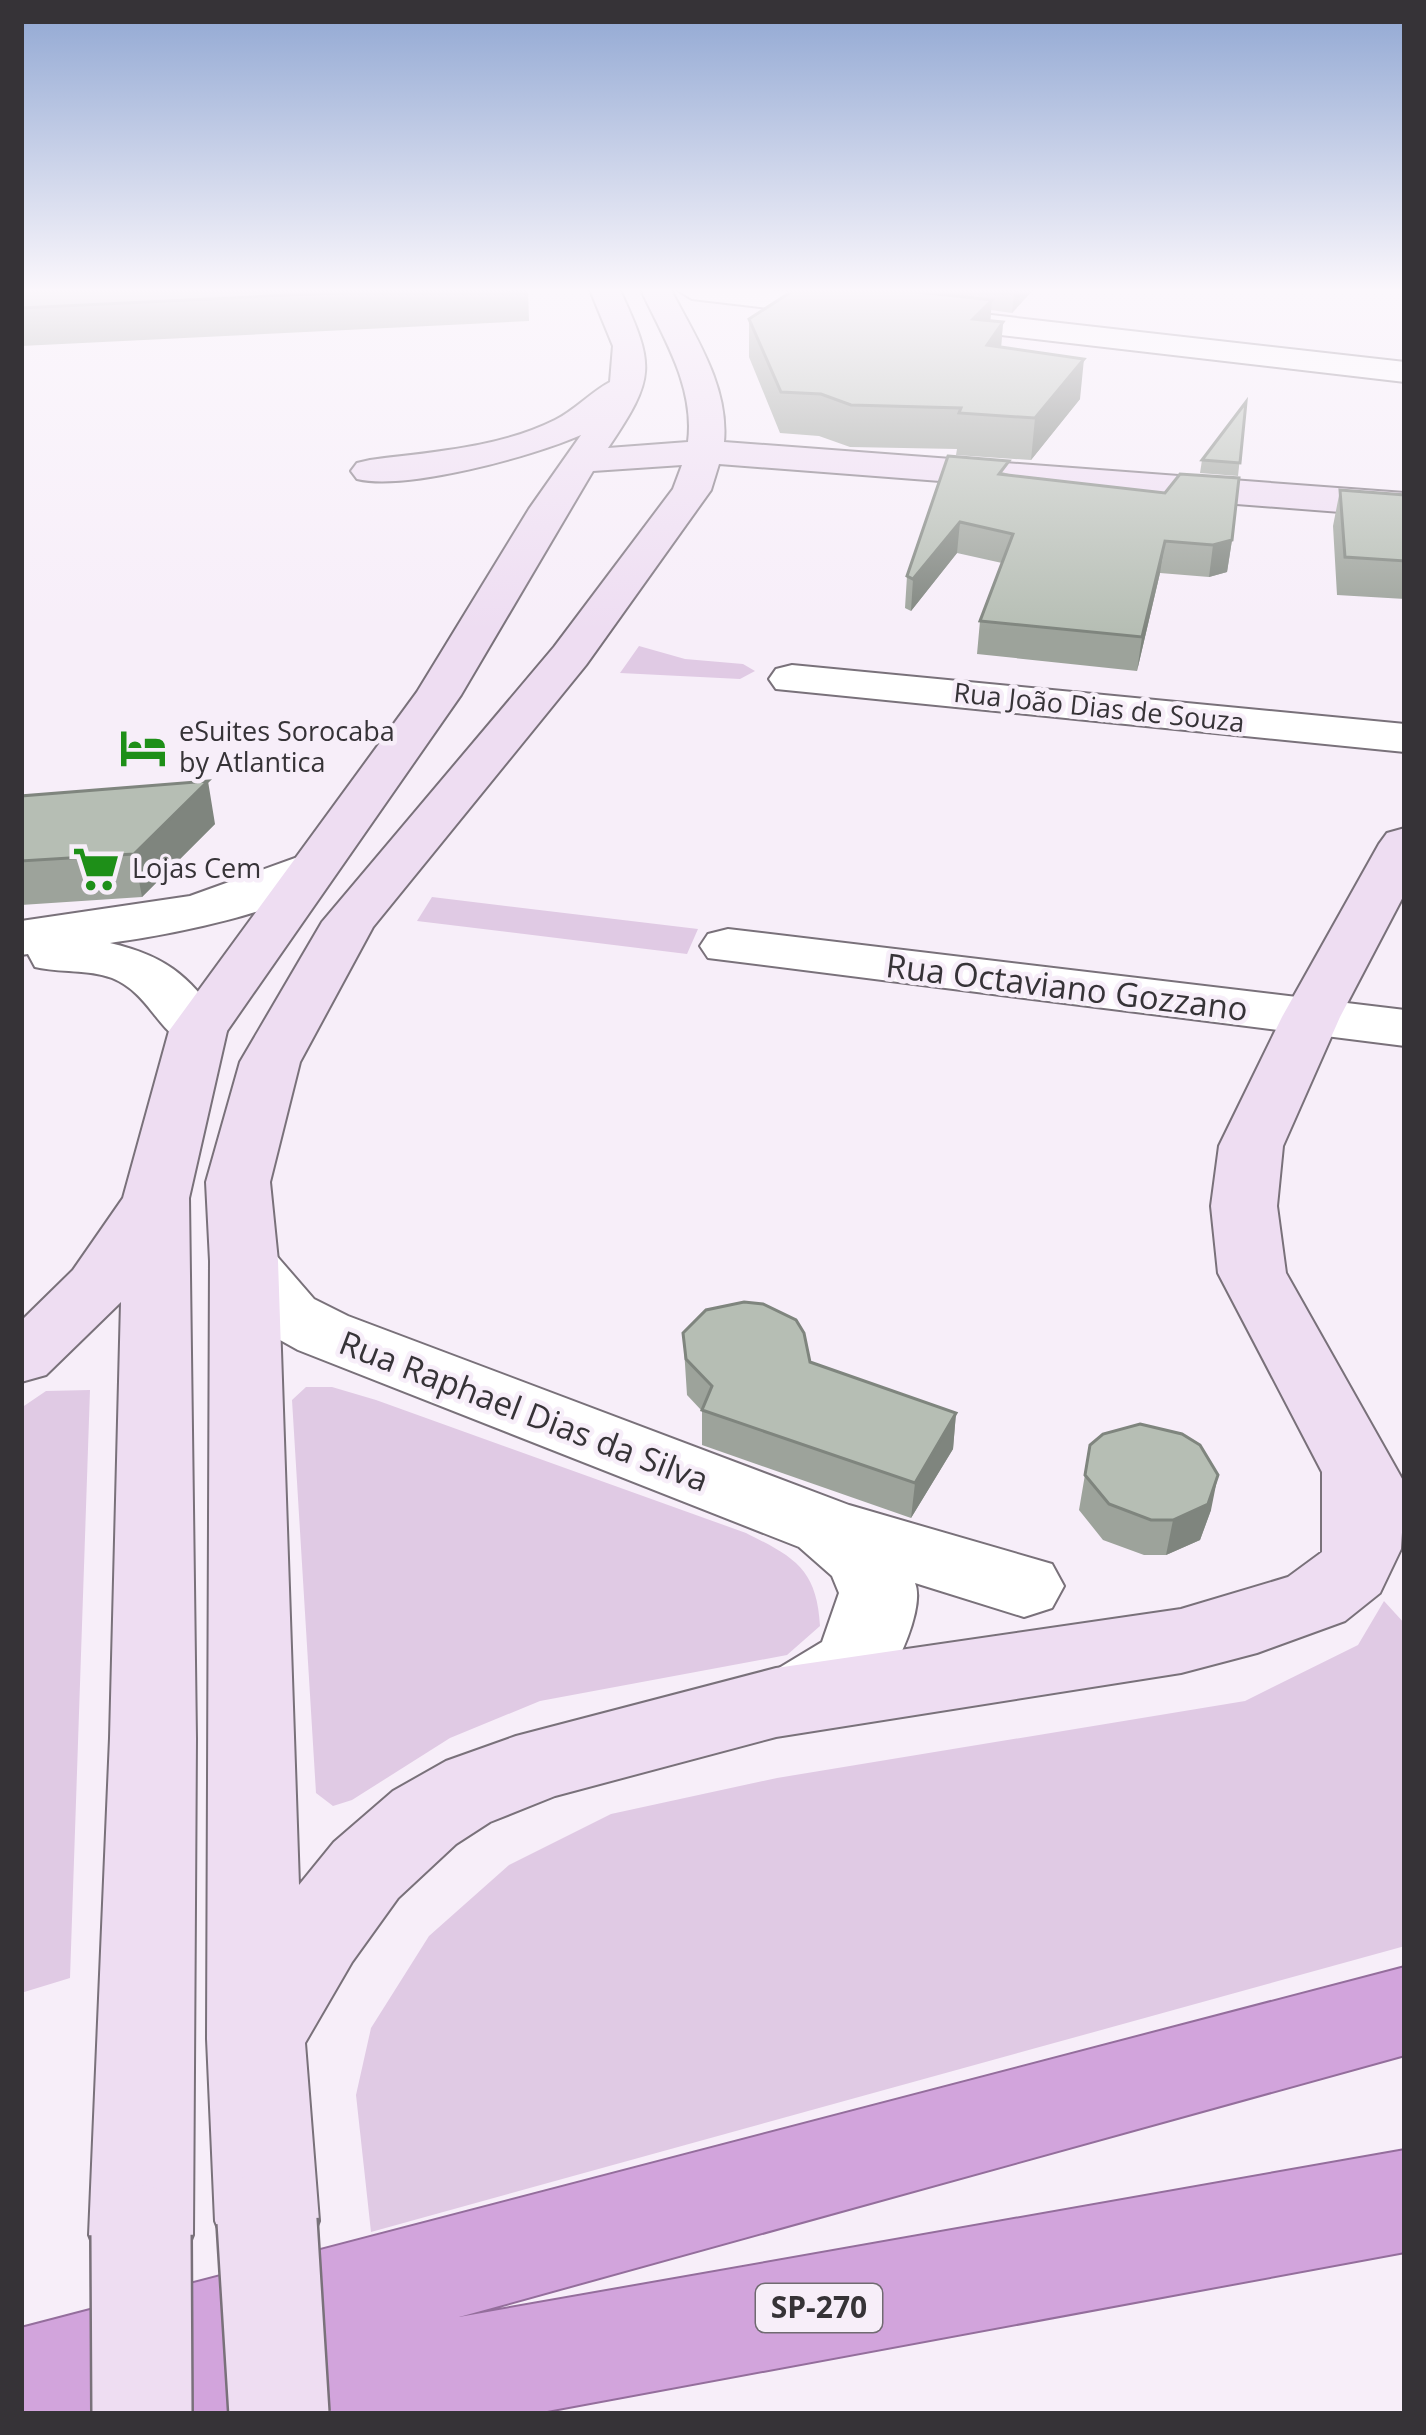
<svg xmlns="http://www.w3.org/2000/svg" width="1426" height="2435" font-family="'Open Sans',sans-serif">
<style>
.green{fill:#e0cae4}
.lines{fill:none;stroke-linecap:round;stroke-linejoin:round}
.minor-casing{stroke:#79717a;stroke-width:4}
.secondary-casing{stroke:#79717a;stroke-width:4}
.trunk-casing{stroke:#946e9c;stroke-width:4}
.minor{fill:#fff;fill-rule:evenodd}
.secondary{fill:#eeddf2;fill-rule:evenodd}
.trunk{fill:#d2a4dc;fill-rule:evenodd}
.secondary-bridge-casing{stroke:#79717a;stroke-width:104;stroke-linecap:butt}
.secondary-bridge{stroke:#eeddf2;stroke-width:99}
.wall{fill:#9da39b}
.shaded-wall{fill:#7f857e}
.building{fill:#b6beb4;stroke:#7f857e;stroke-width:3}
.labels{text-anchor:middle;stroke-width:9;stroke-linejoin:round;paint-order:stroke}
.far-street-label{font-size:27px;fill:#363337;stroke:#f7eef9}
.far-poi-label{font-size:27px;fill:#363337;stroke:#f7eef9;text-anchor:start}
.shield{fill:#f7eef9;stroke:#706b71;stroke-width:3}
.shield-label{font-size:30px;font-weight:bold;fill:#363337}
.street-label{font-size:33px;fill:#363337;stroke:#f7eef9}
</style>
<rect width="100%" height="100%" fill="#f7eef9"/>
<path class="green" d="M639 646 685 659 743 664 755 671 740 679 620 673Z
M432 897 698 929 687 954 417 921Z
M306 1387H332L376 1400 746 1533C794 1557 817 1569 820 1626L787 1655 540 1701 450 1738 352 1800 333 1806 316 1793 292 1400Z
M90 1390 70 1978 21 1993V1408L46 1391Z
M1384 1601 1405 1624V1946L371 2232 356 2095 371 2028 429 1936 509 1865 611 1814 777 1778 1245 1701 1358 1645Z"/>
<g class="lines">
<defs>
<path id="minor" d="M677 290H770L1405 362V382L692 299Z
M792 665 1405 724V752L776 689 769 679 776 669Z
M309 853 328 858 335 869C306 911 161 936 110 943 171 957 193 980 227 1031L219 1043C160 1058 161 998 112 978 88 969 60 973 35 967L28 954 21 955V921L190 896Z
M728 929 1405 1010V1046L708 958 700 946 708 934Z
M244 1239 268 1246 314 1299 348 1316 849 1505 1052 1564 1064 1586 1052 1608 1024 1617 915 1583C925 1606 897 1670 880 1688 868 1702 814 1733 796 1731 788 1730 777 1725 769 1722L757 1698 769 1674 822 1642 839 1593 832 1576 799 1547 298 1350 264 1331 210 1261 220 1246Z"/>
<path id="secondary" d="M590 290H620C655 366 656 377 608 448L688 442C695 387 664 339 641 290H671C696 338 729 387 724 442L1405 493V517L719 464 711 490 586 665 373 927 300 1062 270 1182 278 1261 299 1885 334 1842 393 1791 446 1761 516 1736 776 1668 1181 1609 1288 1577 1322 1552V1472L1218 1273 1211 1206 1219 1146 1282 1017 1379 844 1387 833 1405 828V893L1340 1017 1283 1146 1277 1206 1286 1273 1405 1484 1401 1549 1380 1593 1345 1621 1257 1653 1181 1673 776 1737 555 1796 490 1822 456 1844 398 1898 352 1962 305 2043 319 2221 304 2258 267 2273 230 2258 215 2221 207 2039 210 1261 206 1182 240 1062 322 922 554 647 673 489 682 465 593 471 461 695 227 1031 189 1198 196 1738 193 2235 178 2272 141 2287 104 2272 89 2235 110 1738 121 1302 46 1375 21 1382V1321L73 1270 123 1198 169 1031 417 692 529 509 581 435C534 456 406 491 357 479L351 471 357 463 370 460C431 452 499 448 555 420 575 410 591 392 610 382L613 346Z"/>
<path id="trunk" d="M1405 1967V2055L459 2317 1405 2150V2252L531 2414H185L193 2391 109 2414H21V2328Z"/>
</defs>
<use href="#minor" class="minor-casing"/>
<use href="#secondary" class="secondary-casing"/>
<use href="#trunk" class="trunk-casing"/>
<use href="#minor" class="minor"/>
<use href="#secondary" class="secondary"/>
<use href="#trunk" class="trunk"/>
<defs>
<path id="secondary-bridge" d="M267 2221 279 2414
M141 2235 142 2414"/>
</defs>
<use href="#secondary-bridge" class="secondary-bridge-casing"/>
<use href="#secondary-bridge" class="secondary-bridge"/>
</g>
<path class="wall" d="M21 290H528L529 321 21 346Z
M794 290H1033L1012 313 991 310 990 320 1003 322 1001 347 1080 399 1031 460 956 455 957 449 850 447 819 436 780 433 749 357V319Z
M1246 402 1238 476 1200 473 1202 460Z
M948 456 1232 540 1227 572 1209 577 1160 573 1137 671 977 654 980 621 1002 563 957 553 911 611 905 608 907 576Z
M1340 490 1405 495V599L1337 595 1333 526Z
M21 796 215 824 142 897 21 905Z
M683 1333 810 1362 956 1413 953 1449 911 1518 702 1445V1411L687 1395Z
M1090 1445 1211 1510 1200 1540 1166 1555H1144L1103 1540 1079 1510Z"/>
<path class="shaded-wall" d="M1016 290H1033L1012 313 1014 293Z
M992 300 989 338 973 319Z
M1003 322 1000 361 987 345Z
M1084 359 1080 399 1031 460 1035 418Z
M960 522 957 553 911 611 913 579Z
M1232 540 1227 572 1209 577 1213 545Z
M1165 541 1160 573 1137 671 1142 637Z
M208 781 215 824 142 897 134 854Z
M956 1413 953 1449 911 1518 915 1483Z
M1218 1475 1211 1510 1200 1540 1166 1555 1173 1520Z"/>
<path class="building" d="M21 290H395L21 308Z
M794 290H899L992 300 973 319 1003 322 987 345 1084 359 1035 418 959 413 961 408 851 405 821 394 781 392 749 319Z
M1246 402 1240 463 1202 460Z
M948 456 1009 461 999 474 1165 493 1180 474 1239 478 1232 540 1213 545 1165 541 1142 637 980 621 1013 534 960 522 913 579 907 576Z
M1340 490 1405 495V561L1345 557Z
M208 781 134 854 21 861V796Z
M744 1302 763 1304 796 1320 804 1333 810 1362 956 1413 915 1483 702 1410 712 1386 686 1359 683 1333 706 1310Z
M1140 1424 1182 1434 1200 1445 1218 1475 1208 1504 1173 1520H1151L1109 1504 1085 1475 1090 1445 1103 1434Z"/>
<linearGradient id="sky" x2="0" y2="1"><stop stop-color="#8fa6d2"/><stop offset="0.46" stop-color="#fbf7fc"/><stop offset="1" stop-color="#fbf7fc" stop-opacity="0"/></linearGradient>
<rect width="1426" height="631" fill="url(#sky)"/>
<defs>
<symbol id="hotel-bare" viewBox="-9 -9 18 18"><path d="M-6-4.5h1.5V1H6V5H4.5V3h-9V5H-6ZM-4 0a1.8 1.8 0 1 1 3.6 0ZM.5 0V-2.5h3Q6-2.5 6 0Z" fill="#1e8f18" stroke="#f7eef9" stroke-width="2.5" paint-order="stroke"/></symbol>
<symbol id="supermarket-bare" viewBox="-9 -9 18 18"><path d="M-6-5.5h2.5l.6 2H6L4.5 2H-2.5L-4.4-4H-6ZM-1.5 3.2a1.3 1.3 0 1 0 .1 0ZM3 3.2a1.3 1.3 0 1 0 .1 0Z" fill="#1e8f18" stroke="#f7eef9" stroke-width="2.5" paint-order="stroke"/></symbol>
</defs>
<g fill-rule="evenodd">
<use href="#hotel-bare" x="110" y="715" width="66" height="66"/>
<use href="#supermarket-bare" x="63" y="836" width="66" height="66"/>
</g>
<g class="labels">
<g class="far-street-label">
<text transform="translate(1099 708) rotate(6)" y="9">Rua João Dias de Souza</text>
</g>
<g class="far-poi-label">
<text x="179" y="741">eSuites Sorocaba<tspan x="179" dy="31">by Atlantica</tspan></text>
<text x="132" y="878">Lojas Cem</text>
</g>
<rect class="shield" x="756" y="2284" width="126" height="48" rx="9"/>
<g class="shield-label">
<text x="819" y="2318">SP-270</text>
</g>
<g class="street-label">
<text transform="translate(1067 987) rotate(7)" y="12">Rua Octaviano Gozzano</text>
<text transform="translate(524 1411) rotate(21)" y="12">Rua Raphael Dias da Silva</text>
</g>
</g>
<rect width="1426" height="2435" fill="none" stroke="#363337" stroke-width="48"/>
</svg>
